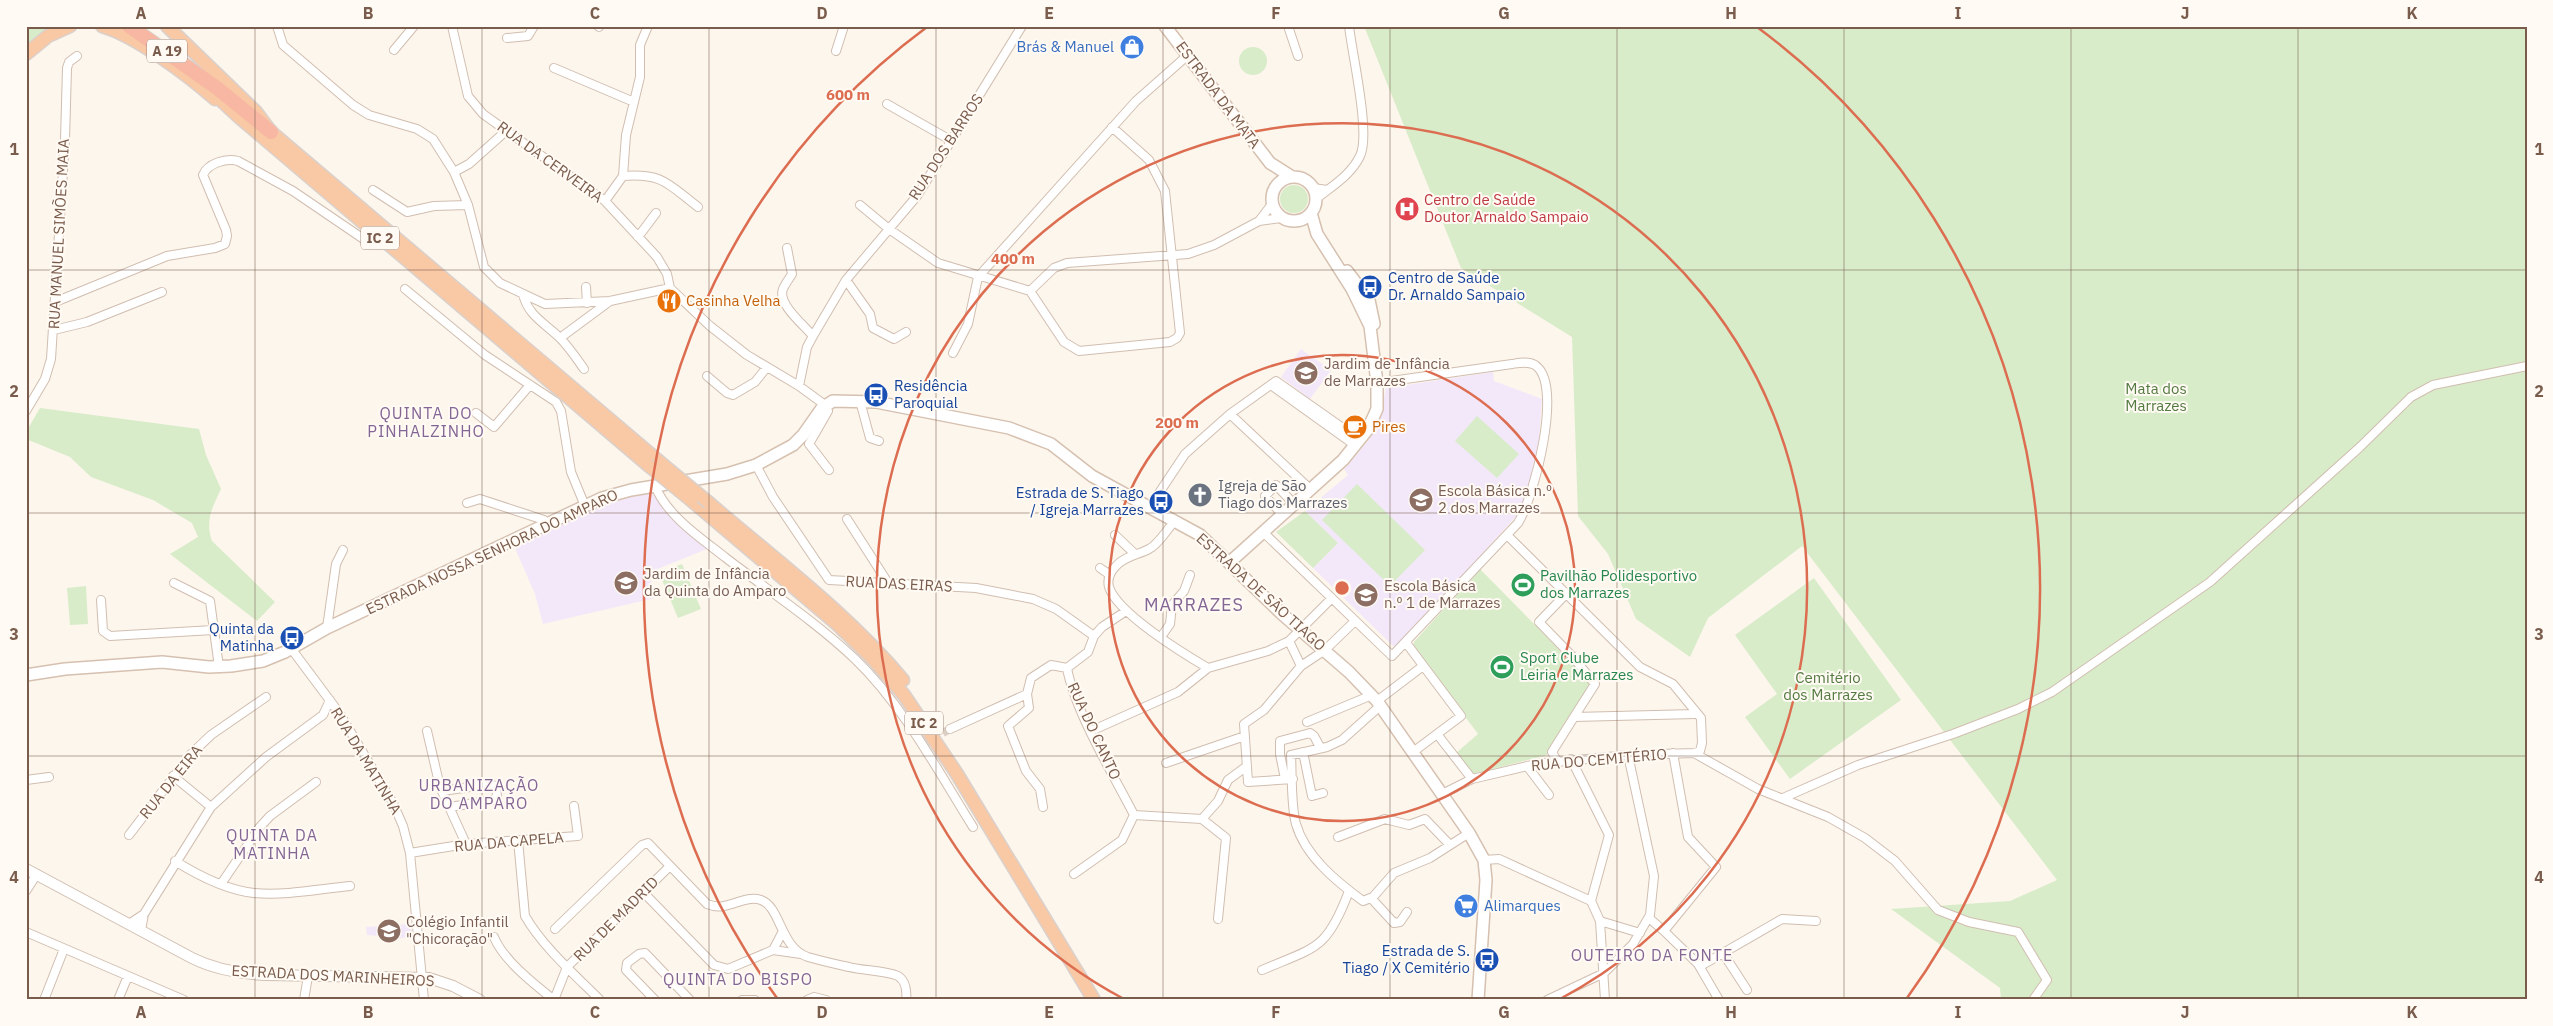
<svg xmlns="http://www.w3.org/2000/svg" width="2553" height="1026" font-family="'IBM Plex Sans',sans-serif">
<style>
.education{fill:#f3e8fa}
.green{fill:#d8ecc9}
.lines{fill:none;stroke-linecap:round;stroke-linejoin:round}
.minor-tunnel{stroke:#dcd0c4;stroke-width:8;stroke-dasharray:8 4;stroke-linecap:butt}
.minor-casing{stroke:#d1beb0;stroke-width:10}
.tertiary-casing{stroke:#d1beb0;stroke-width:12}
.secondary-casing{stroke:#d6c0b0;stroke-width:14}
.trunk-casing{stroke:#dad1cd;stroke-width:15}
.motorway-casing{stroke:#dad1cd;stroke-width:16}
.minor{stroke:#fff;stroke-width:8}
.tertiary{stroke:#fff;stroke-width:10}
.secondary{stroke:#fff;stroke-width:11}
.trunk{stroke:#f9c8a4;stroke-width:12}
.motorway{stroke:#f7b7a3;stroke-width:14}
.trunk-bridge-casing{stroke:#dad1cd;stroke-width:15;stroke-linecap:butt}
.trunk-bridge{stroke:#f9c8a4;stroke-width:12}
.grid{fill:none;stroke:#7a5c4d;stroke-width:1;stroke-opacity:0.55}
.ring{fill:none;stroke:#dc6d51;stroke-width:2.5}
.labels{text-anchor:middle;stroke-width:4;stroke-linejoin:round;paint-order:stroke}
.shield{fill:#fffaf3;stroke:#a28b7f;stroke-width:1}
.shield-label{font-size:14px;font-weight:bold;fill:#7a5c4d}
.shop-label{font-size:15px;fill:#366cbe;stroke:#fffaf3;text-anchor:end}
.street-label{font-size:15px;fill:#7a5c4d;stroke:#fffaf3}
.health-label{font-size:15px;fill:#be3a42;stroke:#fffaf3;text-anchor:start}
.transit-label{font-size:15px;fill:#164399;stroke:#fffaf3;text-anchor:end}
.food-label{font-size:15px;fill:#c56008;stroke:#fffaf3;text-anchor:start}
.education-label{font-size:15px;fill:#785e54;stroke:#fffaf3;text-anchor:start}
.park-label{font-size:15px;fill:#537a41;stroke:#fffaf3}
.worship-label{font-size:15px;fill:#5b616d;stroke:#fffaf3;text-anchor:start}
.leisure-label{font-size:15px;fill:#27864d;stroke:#fffaf3;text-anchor:start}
.neighbourhood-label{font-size:16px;letter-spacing:1px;fill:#846695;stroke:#fffaf3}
.quarter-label{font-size:18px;letter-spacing:1px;fill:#846695;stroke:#fffaf3}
.centre{fill:#dc6d51;stroke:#fffaf3;stroke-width:2.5}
.ring-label{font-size:15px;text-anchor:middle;font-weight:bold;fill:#dc6d51;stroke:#fffaf3;stroke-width:4;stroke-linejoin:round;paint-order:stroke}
.neatline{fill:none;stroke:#7a5c4d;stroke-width:2}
.grid-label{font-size:16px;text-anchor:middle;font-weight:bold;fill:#7a5c4d}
</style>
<rect width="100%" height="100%" fill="#fdf6ec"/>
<path class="education" d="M1301 349 1331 370 1310 399 1281 377Z
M1493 372 1494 381 1542 399 1539 439 1528 490 1518 514 1420 623 1397 646H1393L1313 568 1338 543 1305 511 1348 475 1344 469 1367 442 1379 424 1386 388Z
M649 491 707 549 655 570 650 577 655 598 543 624 535 594 514 546 612 499Z
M411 924 412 937 379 940V936L367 935 366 927Z"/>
<path class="green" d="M26 26H53L40 33 26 47Z
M1364 26H2527V1000H2001L2000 988 1891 909 2010 901 2057 880 1802 546 1708 618 1690 657 1636 619 1608 554 1578 516 1572 337 1461 268Z
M1239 61a14 14 0 1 1 28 0a14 14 0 1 1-28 0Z
M1280 199a14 14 0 1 1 28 0a14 14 0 1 1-28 0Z
M40 408 199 429 206 455 221 489C212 508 205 521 212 541L275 602 257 621 170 554 198 537 192 523 153 500 91 477 70 457 26 439V432Z
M1477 416 1519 454 1497 478 1455 441Z
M1357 484 1425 550 1390 586 1322 520Z
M1305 511 1338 543 1313 568 1276 532Z
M682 564 701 609 678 618 659 573Z
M1480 569 1592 683 1547 755 1473 774 1456 753 1478 734 1413 647 1414 642Z
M1814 578 1901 700 1790 779 1745 717 1777 694 1735 635Z
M86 586 88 624 70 625 67 588Z"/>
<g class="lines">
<path class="minor-tunnel" d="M922 745 950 729"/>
<defs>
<path id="minor" d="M277 26 283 45 353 105 369 115 417 129 433 139 454 172 468 205 484 267 500 283 545 304 610 301 670 288
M452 26 468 96 483 114 605 201 657 257 667 274 670 288
M598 26 599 27
M1288 26 1298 56
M507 38 528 36 534 26
M394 50 414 26
M836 51 844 26
M554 68 634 102
M887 104 952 141
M454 172 469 164 506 131
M623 176C663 173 668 184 698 207
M1313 188 1327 190
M373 190 407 212 434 206 468 205
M1316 199C1332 186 1351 175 1360 156 1371 134 1352 54 1349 26
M605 201 623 176 626 135 640 77V45L648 26
M860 205 889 229 938 263 1030 291 1064 342 1079 351 1170 342 1177 338 1180 333 1165 191 1149 160 1112 127
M1259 221 1272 204
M638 237 656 213
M787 248 792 274C789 279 785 284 783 289 777 304 804 325 813 336L807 347 799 386
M846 280 870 314 873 328 894 339 906 332
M586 287 587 303
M670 288 710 326 747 355 799 386 825 405 828 411 809 444 829 470
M405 289 485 355 556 402 561 411 571 472 585 506
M1030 291 1054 268 1067 263 1188 254 1214 245 1259 221 1281 218
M523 294C528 316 545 323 560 338 569 347 577 359 584 369
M55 302 167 256 215 248 225 244 227 236 226 230 203 175C208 163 226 158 238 161L293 191 365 240
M54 330 87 322 162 292
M813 336 846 280 917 196 1022 26
M560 338 610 301
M953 353 968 324 978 277 1136 101 1188 55
M707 376 727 393 733 395 755 382 767 367
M1271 385 1356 446
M860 401 870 438 879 441
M26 411 45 379 51 359 65 140 67 68 69 62 77 56
M476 413 494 427 530 385
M1230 414 1310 489
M756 465 773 497 829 580 976 588 1033 599 1056 609 1094 636
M655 486C668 517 701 538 726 558 769 591 816 622 855 659 903 705 938 771 973 827
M467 503 480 499 544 520 547 524
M1149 508 1185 454 1230 414 1276 381 1360 440
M1282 514 1265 496 1276 485 1294 504
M847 519 888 583
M1175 521C1167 529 1159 544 1149 549 1138 555 1125 556 1116 566 1110 572 1107 579 1109 587 1117 613 1184 654 1208 668L1268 651 1289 641 1332 598
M1263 532 1392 656 1518 523C1534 498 1564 384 1535 365 1528 361 1519 363 1512 364L1377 383
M1115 535 1135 554
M1100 568 1110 575
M174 583 210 601 219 667
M1567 593 1539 622 1572 656 1595 684 1574 717
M101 600 103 631 110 636 213 630
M1126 611 1102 627 1094 636 1088 652 1067 668C1075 712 1113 774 1134 815
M327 628 336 564 343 550
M1161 637 1170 624 1172 605 1184 591 1190 575
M1289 641 1301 666
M1407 644 1461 716 1413 752
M290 647 340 714 393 803 403 826 410 853 424 1000
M1027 694 1029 708 1008 726 1026 771 1040 789 1043 807
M1377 701 1423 666
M1380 706 1342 740 1327 747 1291 755C1292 774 1291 807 1296 824 1305 856 1337 882 1363 901L1373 897 1394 873 1430 858 1469 833
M1307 722 1372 695
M950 729 1027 694 1031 678 1051 665 1067 668
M427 731 440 787 466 844
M1091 731 1178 692 1208 668
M1437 734 1472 779
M1303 752 1312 796 1323 793
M1694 753 1758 789 1828 817 1865 838 1895 861 1938 910 1969 922 2018 932 2047 980 2033 1000
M1571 759 1609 835 1591 901
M1557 761 1552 752 1574 717 1695 714
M1166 763 1245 736
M1527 766 1549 795
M173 776 211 807
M1285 779 1280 754V741L1310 733 1314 736 1320 747
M1293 779 1248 782 1244 724 1264 710 1301 666 1325 650 1355 621
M26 780 49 777
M442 791 491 784 496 787 497 796 493 800 450 807
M1442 794 1472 779 1536 764 1628 755 1694 753 1700 751 1702 743 1701 718 1673 684 1640 667 1508 536
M1783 798 1858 765 1953 734 2018 709 2052 692 2210 582 2360 447 2411 397 2433 385 2527 366
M1202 819 1226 838 1218 919
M129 835 191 754 211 735 266 697
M1338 837 1385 819 1409 825 1425 819 1450 845
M518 840 525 916C543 947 574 974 600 1000
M410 853 466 844 578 836 574 806
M1484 860 1499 859 1591 901 1600 921 1605 1000
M175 861C199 876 226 890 254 893 285 896 319 889 350 886
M1074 874 1122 840 1134 815 1202 819 1218 801 1228 780 1247 766
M221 884 259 828 270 816 316 782
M26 891 37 874
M643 892 714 965 728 969 773 950 801 954
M1371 898 1394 923 1400 922 1407 912
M1649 918 1664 931 1716 867 1688 837 1673 753
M1600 921 1640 933
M129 924 144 914
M555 929 642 845 648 843 707 904C728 913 742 894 761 900 781 907 780 948 808 957 822 961 835 964 849 967 864 971 884 970 898 976 906 981 907 992 906 1000
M141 930 144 914 211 807 266 757 323 715 330 700
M1664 931 1698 964H1704L1782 919 1816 921
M26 932 184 1000
M494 937C503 960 535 985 554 1000
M773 950 783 931
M1723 953 1747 990
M1698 964 1719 1000
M1262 970C1316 947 1327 950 1349 891
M44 1000 64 949
M118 1000 128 976
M304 1000 308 976
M554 1000 567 967 669 867
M655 1000 626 970 627 963 639 954 645 953 690 1000
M742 1000H755
M807 1000 814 997 826 1000
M1547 1000 1604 973 1633 944 1650 915 1654 876 1628 755"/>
<path id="tertiary" d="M26 869 192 958C216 970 241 974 268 975L429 978 453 986 480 1000"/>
<path id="secondary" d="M1165 26 1270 163 1292 177
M1272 199a22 22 0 1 1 44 0a22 22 0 1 1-44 0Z
M1347 271 1369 300 1374 324
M1230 562 1343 460 1368 429 1377 409V383L1370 326 1352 289 1317 234 1311 213
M26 675 65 669 162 662 209 667 231 666 263 661 285 652 327 628 602 498 631 490 727 474 756 465 793 445 803 435 822 408 833 401 876 402 1009 428 1051 444 1092 476 1200 535 1282 614 1349 672 1377 701 1469 833 1484 860 1486 880 1478 1000"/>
<path id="trunk" d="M102 26C136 36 188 75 215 99
M115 26 145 45
M167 26 256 112 271 132 662 464
M26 54 48 36 70 26
M210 90 239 117 648 465
M691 500 837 624 873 659 904 695 957 774 1094 1000
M709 503C775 560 847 613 903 680"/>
<path id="motorway" d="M129 26 217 88 271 132"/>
</defs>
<use href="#minor" class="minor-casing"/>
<use href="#tertiary" class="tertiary-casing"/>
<use href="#secondary" class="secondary-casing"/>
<use href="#trunk" class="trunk-casing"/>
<use href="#motorway" class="motorway-casing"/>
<use href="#minor" class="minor"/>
<use href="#tertiary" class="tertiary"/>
<use href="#secondary" class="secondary"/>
<use href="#trunk" class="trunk"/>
<use href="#motorway" class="motorway"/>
<defs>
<path id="trunk-bridge" d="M662 464 709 503
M648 465 691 500"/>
</defs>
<use href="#trunk-bridge" class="trunk-bridge-casing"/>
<use href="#trunk-bridge" class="trunk-bridge"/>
</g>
<path class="grid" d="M255 26V1000M482 26V1000M709 26V1000M936 26V1000M1163 26V1000M1390 26V1000M1617 26V1000M1844 26V1000M2071 26V1000M2298 26V1000M26 270H2527M26 513H2527M26 756H2527"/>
<g class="ring">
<circle cx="1342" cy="588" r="233"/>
<path d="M1124 999A465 465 0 1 1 1560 999"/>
<path d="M777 998A698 698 0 0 1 927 27M1757 27A698 698 0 0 1 1907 998"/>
</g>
<defs>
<symbol id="shop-disc" viewBox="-11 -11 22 22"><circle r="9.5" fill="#3f7fe0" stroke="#fffaf3"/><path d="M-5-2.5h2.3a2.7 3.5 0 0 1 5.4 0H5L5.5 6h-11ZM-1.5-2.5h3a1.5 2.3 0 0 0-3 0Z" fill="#fff"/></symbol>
<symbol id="hospital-disc" viewBox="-11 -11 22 22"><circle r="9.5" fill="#e0444e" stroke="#fffaf3"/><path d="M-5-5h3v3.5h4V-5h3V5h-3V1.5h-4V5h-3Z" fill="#fff"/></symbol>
<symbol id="bus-disc" viewBox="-11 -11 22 22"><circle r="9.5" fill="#1a4fb4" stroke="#fffaf3"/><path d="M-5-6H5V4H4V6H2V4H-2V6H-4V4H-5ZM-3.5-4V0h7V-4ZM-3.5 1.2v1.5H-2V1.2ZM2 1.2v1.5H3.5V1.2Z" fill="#fff"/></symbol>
<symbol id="restaurant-disc" viewBox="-11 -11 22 22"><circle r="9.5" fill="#e8710a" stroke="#fffaf3"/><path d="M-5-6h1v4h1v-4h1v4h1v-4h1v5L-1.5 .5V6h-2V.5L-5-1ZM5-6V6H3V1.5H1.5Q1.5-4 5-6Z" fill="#fff"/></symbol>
<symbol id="school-disc" viewBox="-11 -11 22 22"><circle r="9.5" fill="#8d6e63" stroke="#fffaf3"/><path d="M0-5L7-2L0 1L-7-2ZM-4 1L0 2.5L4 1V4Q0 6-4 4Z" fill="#fff"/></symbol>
<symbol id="cafe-disc" viewBox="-11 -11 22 22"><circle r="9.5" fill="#e8710a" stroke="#fffaf3"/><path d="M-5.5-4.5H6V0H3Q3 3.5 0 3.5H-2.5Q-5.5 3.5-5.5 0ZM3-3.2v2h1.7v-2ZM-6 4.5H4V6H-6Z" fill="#fff"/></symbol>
<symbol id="church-disc" viewBox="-11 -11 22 22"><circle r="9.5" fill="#6b7280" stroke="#fffaf3"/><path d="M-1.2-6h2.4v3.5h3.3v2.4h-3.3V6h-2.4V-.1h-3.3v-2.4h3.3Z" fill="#fff"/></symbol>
<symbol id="stadium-disc" viewBox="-11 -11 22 22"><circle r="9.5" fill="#2e9e5b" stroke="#fffaf3"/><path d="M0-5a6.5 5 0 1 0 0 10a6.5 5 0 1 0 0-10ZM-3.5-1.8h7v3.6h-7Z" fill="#fff"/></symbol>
<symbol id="supermarket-disc" viewBox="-11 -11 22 22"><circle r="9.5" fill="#3f7fe0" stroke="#fffaf3"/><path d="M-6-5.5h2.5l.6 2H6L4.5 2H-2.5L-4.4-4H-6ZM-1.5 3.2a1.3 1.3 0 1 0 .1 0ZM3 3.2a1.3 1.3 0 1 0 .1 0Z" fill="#fff"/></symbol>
</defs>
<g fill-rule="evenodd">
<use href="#shop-disc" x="1118" y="33" width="28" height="28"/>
<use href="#hospital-disc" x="1393" y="195" width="28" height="28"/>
<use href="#bus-disc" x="1356" y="273" width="28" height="28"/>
<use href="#restaurant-disc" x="655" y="287" width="28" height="28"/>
<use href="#school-disc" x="1292" y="359" width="28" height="28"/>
<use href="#bus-disc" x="862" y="381" width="28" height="28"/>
<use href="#cafe-disc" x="1341" y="413" width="28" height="28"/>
<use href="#church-disc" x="1186" y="481" width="28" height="28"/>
<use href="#school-disc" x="1407" y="486" width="28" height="28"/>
<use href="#bus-disc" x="1147" y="488" width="28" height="28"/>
<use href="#school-disc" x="612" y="569" width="28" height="28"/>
<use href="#stadium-disc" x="1509" y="571" width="28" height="28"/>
<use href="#school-disc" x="1352" y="581" width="28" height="28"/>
<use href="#bus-disc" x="278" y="624" width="28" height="28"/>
<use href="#stadium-disc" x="1488" y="653" width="28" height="28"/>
<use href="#supermarket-disc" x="1452" y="892" width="28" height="28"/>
<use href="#school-disc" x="375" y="917" width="28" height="28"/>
<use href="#bus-disc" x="1473" y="946" width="28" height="28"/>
</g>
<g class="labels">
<g class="shield">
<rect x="147" y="39.5" width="40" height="23" rx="4"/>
<rect x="361" y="226.5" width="38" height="23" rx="4"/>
<rect x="905" y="711.5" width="38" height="23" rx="4"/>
</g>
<g class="shield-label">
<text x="167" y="56">A 19</text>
<text x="380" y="243">IC 2</text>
<text x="924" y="728">IC 2</text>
</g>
<g class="shop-label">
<text x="1114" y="52">Brás &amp; Manuel</text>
<text x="1484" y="911" text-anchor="start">Alimarques</text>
</g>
<g class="street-label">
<text transform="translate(1218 95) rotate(53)" y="5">ESTRADA DA MATA</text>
<text transform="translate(946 147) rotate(-57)" y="5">RUA DOS BARROS</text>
<text transform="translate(550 162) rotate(36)" y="5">RUA DA CERVEIRA</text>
<text transform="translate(59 234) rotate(-87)" y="5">RUA MANUEL SIMÕES MAIA</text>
<text transform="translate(492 552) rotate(-25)" y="5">ESTRADA NOSSA SENHORA DO AMPARO</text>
<text transform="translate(899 584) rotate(3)" y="5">RUA DAS EIRAS</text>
<text transform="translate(1261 592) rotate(42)" y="5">ESTRADA DE SÃO TIAGO</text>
<text transform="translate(1094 731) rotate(65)" y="5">RUA DO CANTO</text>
<text transform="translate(1599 760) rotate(-5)" y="5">RUA DO CEMITÉRIO</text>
<text transform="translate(366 761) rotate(59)" y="5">RUA DA MATINHA</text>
<text transform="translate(171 782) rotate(-51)" y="5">RUA DA EIRA</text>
<text transform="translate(509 842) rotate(-5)" y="5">RUA DA CAPELA</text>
<text transform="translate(616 919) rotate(-45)" y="5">RUA DE MADRID</text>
<text transform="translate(333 976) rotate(3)" y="5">ESTRADA DOS MARINHEIROS</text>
</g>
<g class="health-label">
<text x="1424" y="205">Centro de Saúde<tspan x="1424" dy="17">Doutor Arnaldo Sampaio</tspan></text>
</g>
<g class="transit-label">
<text x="1388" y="283" text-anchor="start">Centro de Saúde<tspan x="1388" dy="17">Dr. Arnaldo Sampaio</tspan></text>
<text x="894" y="391" text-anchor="start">Residência<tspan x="894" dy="17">Paroquial</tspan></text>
<text x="1144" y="498">Estrada de S. Tiago<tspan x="1144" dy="17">/ Igreja Marrazes</tspan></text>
<text x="274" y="634">Quinta da<tspan x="274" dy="17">Matinha</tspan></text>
<text x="1470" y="956">Estrada de S.<tspan x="1470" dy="17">Tiago / X Cemitério</tspan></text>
</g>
<g class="food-label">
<text x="686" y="306">Casinha Velha</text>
<text x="1372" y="432">Pires</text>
</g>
<g class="education-label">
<text x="1324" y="369">Jardim de Infância<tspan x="1324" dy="17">de Marrazes</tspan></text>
<text x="1438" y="496">Escola Básica n.º<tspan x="1438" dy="17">2 dos Marrazes</tspan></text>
<text x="644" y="579">Jardim de Infância<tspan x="644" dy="17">da Quinta do Amparo</tspan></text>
<text x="1384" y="591">Escola Básica<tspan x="1384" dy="17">n.º 1 de Marrazes</tspan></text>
<text x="406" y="927">Colégio Infantil<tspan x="406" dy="17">"Chicoração"</tspan></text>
</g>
<g class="park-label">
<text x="2156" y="394">Mata dos<tspan x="2156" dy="17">Marrazes</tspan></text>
<text x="1828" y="683">Cemitério<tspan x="1828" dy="17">dos Marrazes</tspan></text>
</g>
<g class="worship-label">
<text x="1218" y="491">Igreja de São<tspan x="1218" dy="17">Tiago dos Marrazes</tspan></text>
</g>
<g class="leisure-label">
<text x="1540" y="581">Pavilhão Polidesportivo<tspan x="1540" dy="17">dos Marrazes</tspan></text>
<text x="1520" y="663">Sport Clube<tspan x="1520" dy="17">Leiria e Marrazes</tspan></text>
</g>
<g class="neighbourhood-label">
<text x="426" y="419">QUINTA DO<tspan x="426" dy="18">PINHALZINHO</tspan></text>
<text x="479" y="791">URBANIZAÇÃO<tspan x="479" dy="18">DO AMPARO</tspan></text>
<text x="272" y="841">QUINTA DA<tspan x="272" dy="18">MATINHA</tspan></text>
<text x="1652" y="961">OUTEIRO DA FONTE</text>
<text x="738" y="985">QUINTA DO BISPO</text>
</g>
<g class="quarter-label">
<text x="1194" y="611">MARRAZES</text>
</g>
</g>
<circle cx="1342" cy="588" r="8" class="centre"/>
<g class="ring-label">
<text x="848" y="100">600 m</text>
<text x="1013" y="264">400 m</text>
<text x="1177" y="428">200 m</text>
</g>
<rect width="2553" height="1026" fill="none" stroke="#fffaf3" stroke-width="55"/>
<rect x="28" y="28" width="2498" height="970" class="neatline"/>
<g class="grid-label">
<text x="141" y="19">A</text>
<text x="368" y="19">B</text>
<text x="595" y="19">C</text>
<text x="822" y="19">D</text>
<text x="1049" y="19">E</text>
<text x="1276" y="19">F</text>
<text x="1504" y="19">G</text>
<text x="1731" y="19">H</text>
<text x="1958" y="19">I</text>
<text x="2185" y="19">J</text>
<text x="2412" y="19">K</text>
<text x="14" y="155">1</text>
<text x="2539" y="155">1</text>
<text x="14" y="397">2</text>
<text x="2539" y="397">2</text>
<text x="14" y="640">3</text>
<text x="2539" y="640">3</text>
<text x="14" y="883">4</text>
<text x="2539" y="883">4</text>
<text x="141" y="1018">A</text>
<text x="368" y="1018">B</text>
<text x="595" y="1018">C</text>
<text x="822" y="1018">D</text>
<text x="1049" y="1018">E</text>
<text x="1276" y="1018">F</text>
<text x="1504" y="1018">G</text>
<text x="1731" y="1018">H</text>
<text x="1958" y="1018">I</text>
<text x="2185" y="1018">J</text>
<text x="2412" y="1018">K</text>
</g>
</svg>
